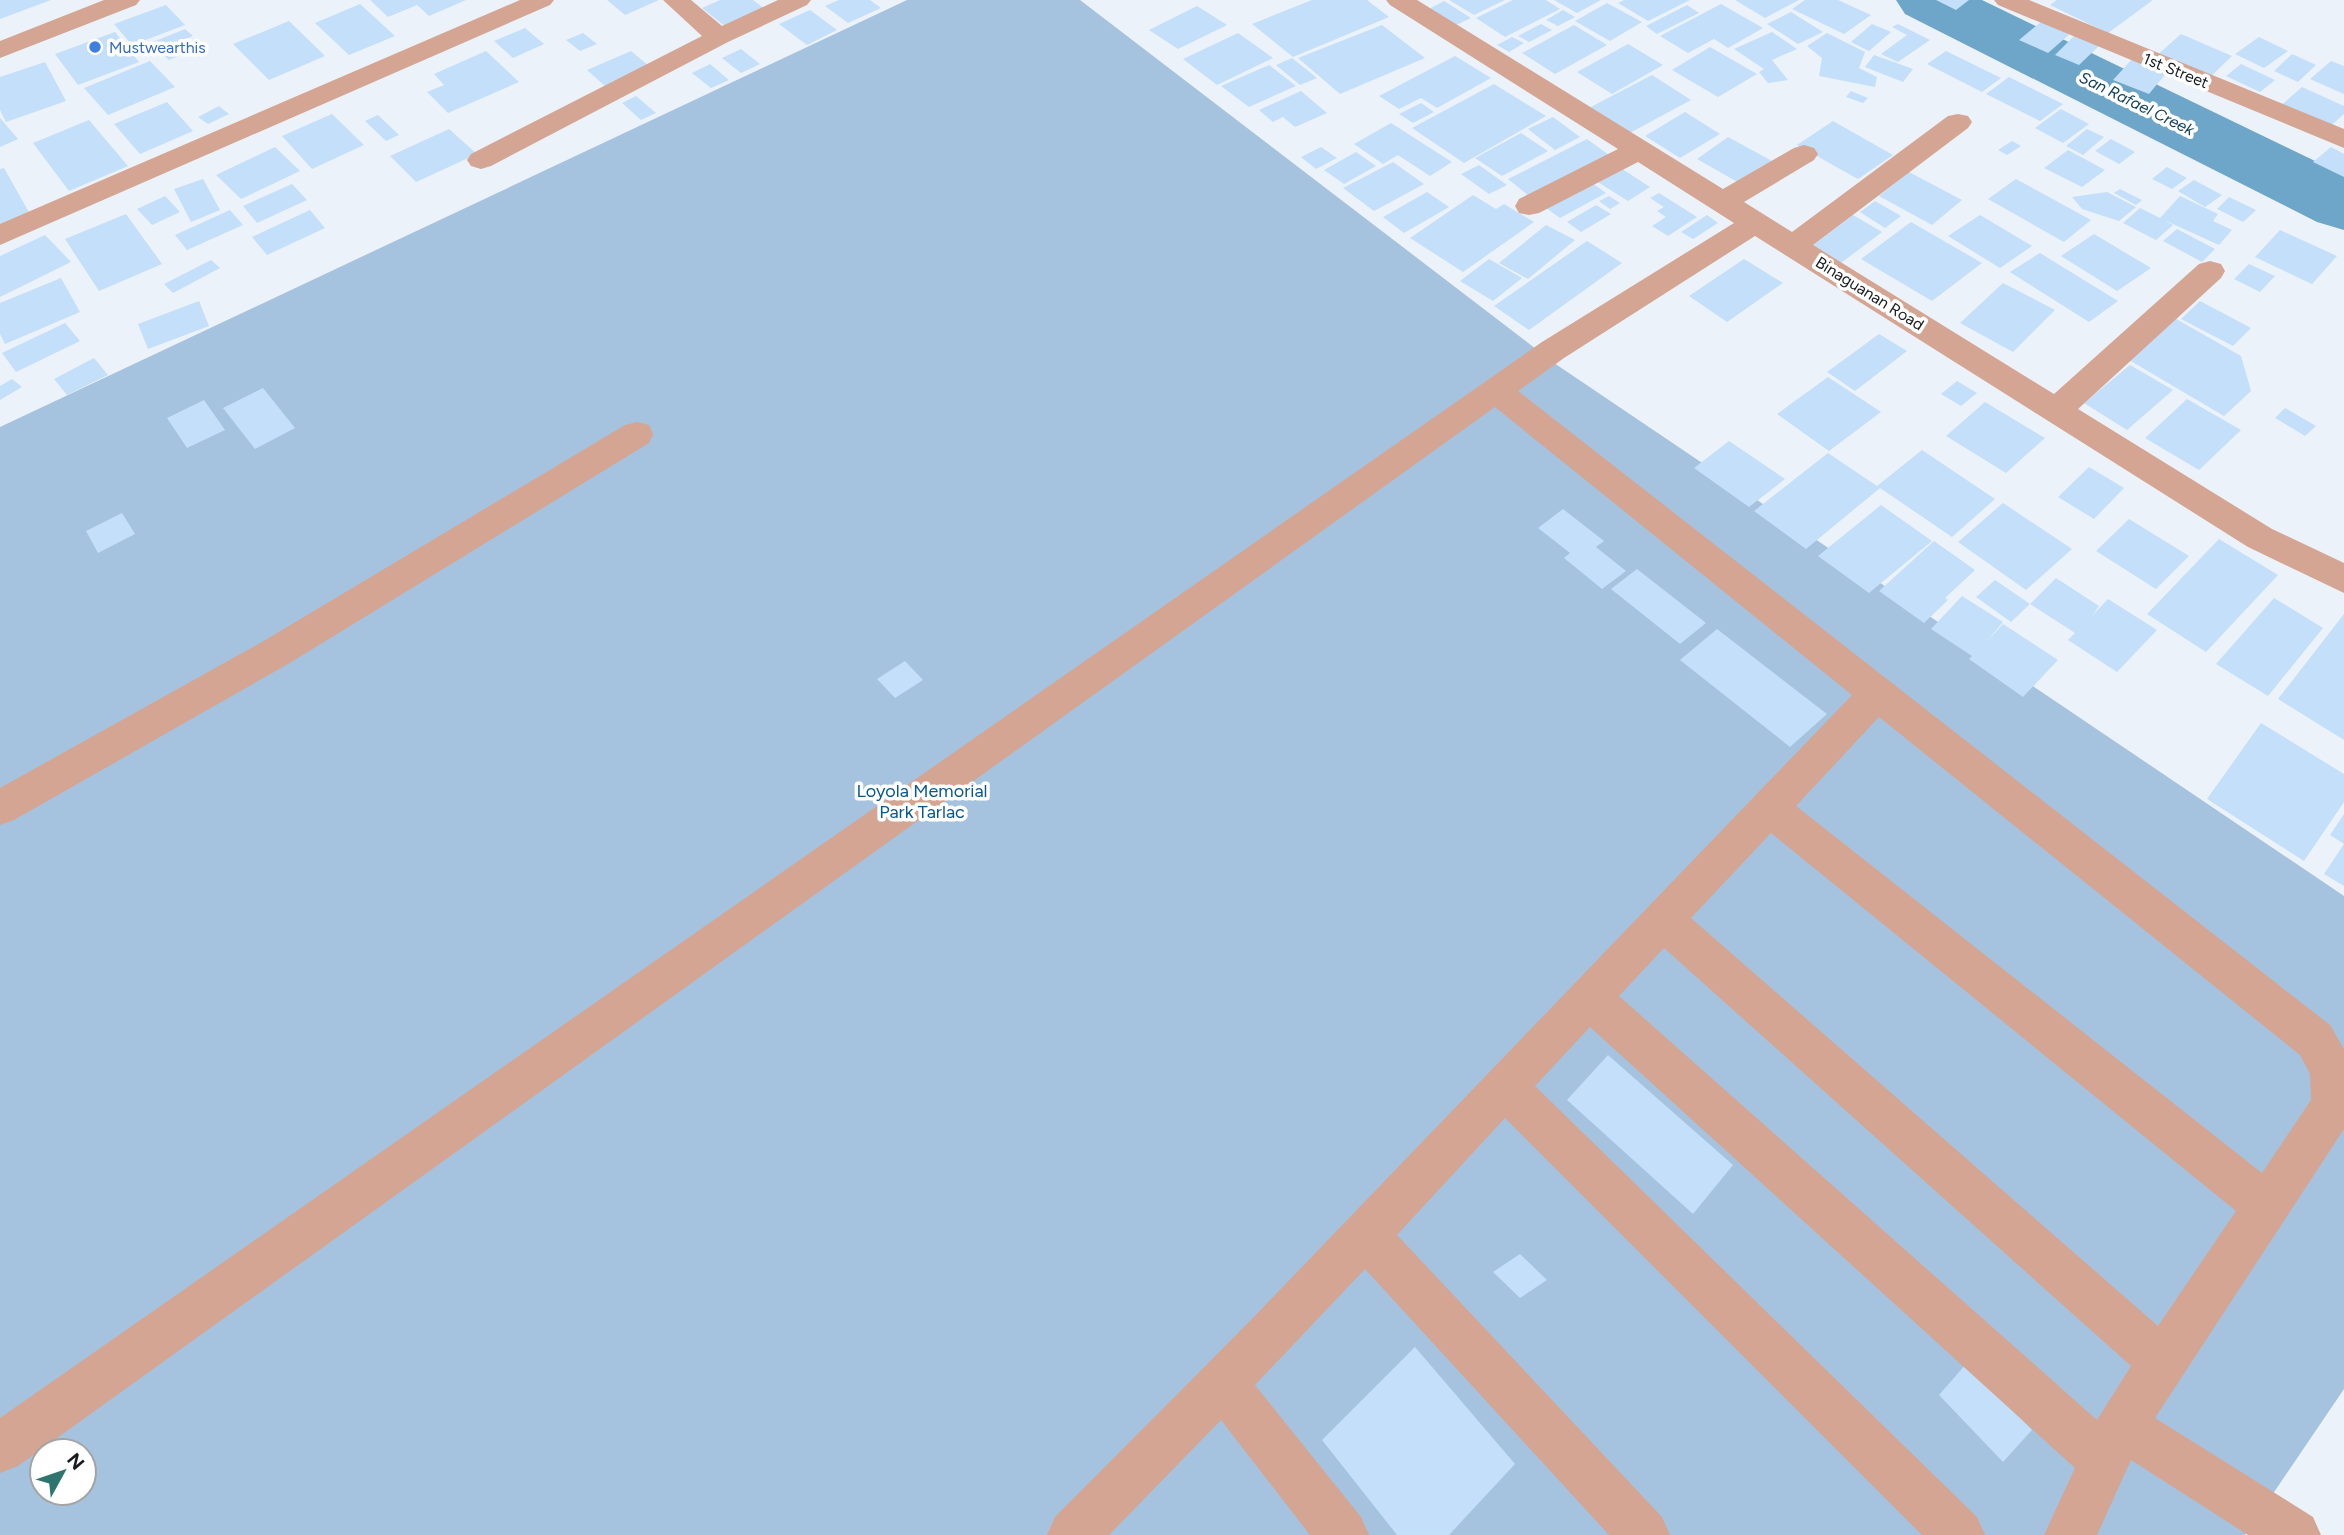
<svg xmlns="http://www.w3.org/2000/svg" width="2344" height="1535" font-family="Figtree,sans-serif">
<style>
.green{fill:#a5c3de;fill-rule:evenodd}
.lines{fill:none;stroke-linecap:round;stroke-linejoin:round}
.river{fill:#6da6c8;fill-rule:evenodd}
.building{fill:#c3dff9}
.minor{fill:#d4a592;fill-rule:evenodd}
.shop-dot{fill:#3f7fe0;stroke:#fff;stroke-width:2.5}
.labels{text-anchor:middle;stroke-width:7;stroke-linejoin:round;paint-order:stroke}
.far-shop-label{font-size:16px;fill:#366cbe;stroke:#fff;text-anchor:start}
.far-street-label{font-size:16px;fill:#191c1e;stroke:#fff}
.far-water-label{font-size:16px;font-style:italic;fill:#0e3d56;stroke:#fff}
.park-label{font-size:18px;fill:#0a578b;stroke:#fff}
</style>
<rect width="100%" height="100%" fill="#ecf2f9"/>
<path class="green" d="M907 0H1080L1557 365 2344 896V1389L2245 1535H0V427ZM42 1451H84V1493H42Z"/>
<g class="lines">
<path class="river" d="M1896 0H1982L2344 175V230L2317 222 1905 14Z"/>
</g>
<path class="building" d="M0 0H51L0 19Z
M370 0H466L429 16 417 5 388 17Z
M607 0H659L625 15Z
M720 0H753L765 9 726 27 702 8Z
M839 0H870L881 8 848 23 825 6Z
M1312 0H1367L1389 17 1293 57 1252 24Z
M1449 0H1505L1474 15Z
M1513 0H1546L1560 9 1505 37 1476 18Z
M1554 0H1601L1577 13Z
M1624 0H1690L1648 21 1618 3Z
M1735 0H1799L1765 18Z
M1805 0H1838L1871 15 1844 34 1792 9Z
M1936 0H1969L1956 10Z
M2057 0H2153L2108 33 2050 5Z
M1444 1 1471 18 1456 25 1429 9Z
M1607 3 1642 22 1610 41 1575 21Z
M360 4 395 36 349 55 315 23Z
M1721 4 1763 28 1728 48 1714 39 1688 53 1660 36Z
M166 5 185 25 132 45 114 24Z
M1687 5 1699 13 1657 34 1646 26Z
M1197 6 1227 25 1178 49 1149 30Z
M810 10 837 30 807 45 779 24Z
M1563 10 1575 17 1558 26 1546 20Z
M1791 12 1823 32 1798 44 1767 24Z
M289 21 325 56 269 80 233 44Z
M2042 21 2071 33 2048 53 2019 40Z
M1541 24 1552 30 1529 42 1518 36Z
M1872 24 1891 32 1869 51 1851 42Z
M1898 24 1930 40 1898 62 1881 54 1907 35 1892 27Z
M1382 25 1425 58 1340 94 1298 58Z
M1574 25 1607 45 1555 74 1522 53Z
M525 28 544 44 513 58 494 41Z
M185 29 193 36 151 54 143 46Z
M115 32 139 62 78 85 55 54Z
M1772 32 1797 49 1772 60 1788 80 1768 83 1759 72 1764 69 1734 49Z
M583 33 597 44 580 51 566 40Z
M1238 33 1273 58 1217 85 1183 59Z
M1827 33 1865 52 1859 68 1877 77 1875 87 1819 76 1822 58 1807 46Z
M2076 34 2100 45 2079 65 2055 55Z
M2181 34 2232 56 2207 80 2155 57Z
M1512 37 1524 43 1509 52 1497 45Z
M2259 37 2288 51 2264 68 2235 54Z
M194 40 202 46 169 60 162 53Z
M1628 44 1663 65 1612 94 1577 72Z
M1710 47 1757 74 1718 97 1672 70Z
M741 49 760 64 741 73 722 58Z
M486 51 519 82 448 113 427 92 444 85 434 74Z
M631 51 649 66 605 86 587 70Z
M1946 51 2001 78 1982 92 1927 64Z
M2292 54 2316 65 2298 82 2274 71Z
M1874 55 1913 69 1903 82 1865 67Z
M1455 56 1491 78 1437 108 1421 98 1399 109 1379 96Z
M1292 58 1317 78 1300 85 1276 65Z
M2133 58 2168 71 2149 94 2113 80Z
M150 61 175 87 108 115 84 88Z
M2331 61 2344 66V94L2310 79Z
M45 62 66 101 6 122 0 110V77Z
M710 64 729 80 711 88 692 73Z
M2241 64 2275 80 2260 92 2226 76Z
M1269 65 1296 86 1249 107 1221 86Z
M1652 75 1691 100 1626 135 1587 109Z
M2009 77 2063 104 2040 121 1986 94Z
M1494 84 1546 116 1464 163 1412 128Z
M2302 87 2344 106V114L2327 129 2279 107Z
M1301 91 1327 113 1295 127 1283 117 1273 122 1259 110Z
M1851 91 1868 98 1863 103 1846 97Z
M636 96 656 113 641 120 622 103Z
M167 102 193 131 140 154 114 124Z
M1421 103 1434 112 1413 123 1399 114Z
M219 106 229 114 208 124 198 117Z
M2061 109 2089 124 2063 143 2035 128Z
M1685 112 1720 134 1680 158 1645 136Z
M332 114 364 145 312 169 282 136Z
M378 115 399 135 386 141 365 121Z
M1553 117 1580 137 1555 150 1528 129Z
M0 118 18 139 0 147Z
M89 120 128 166 69 191 33 143Z
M1833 121 1893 155 1858 179 1797 145Z
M1391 123 1452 162 1430 176 1398 155 1383 164 1354 144Z
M449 129 477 154 416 182 390 156Z
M2087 129 2104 137 2083 155 2066 146Z
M1521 133 1548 151 1502 176 1475 158Z
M1728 137 1772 161 1741 184 1697 159Z
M1587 139 1609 155 1529 196 1508 179Z
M2111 139 2135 152 2119 164 2095 151Z
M2012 141 2021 146 2007 155 1998 150Z
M275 147 300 171 241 199 216 175Z
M1321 147 1337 158 1316 169 1301 157Z
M2331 147 2344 154V177L2313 162Z
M2068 150 2105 170 2082 187 2044 168Z
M1356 152 1376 166 1344 184 1324 170Z
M1393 162 1424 184 1374 211 1343 188Z
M1479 165 1507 185 1489 194 1461 174Z
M1616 165 1650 187 1628 201 1593 179Z
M2167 167 2187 178 2172 189 2152 179Z
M4 168 30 214 0 226V169Z
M1909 172 1962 200 1932 225 1879 196Z
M203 179 220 210 191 222 174 189Z
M2016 179 2091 220 2064 242 1988 199Z
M1588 180 1606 193 1560 218 1542 205Z
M2194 180 2222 195 2205 207 2178 191Z
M292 184 307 200 257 223 243 206Z
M2120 189 2142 200 2136 205 2114 193Z
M1427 192 1449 207 1404 233 1383 217Z
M2107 192 2136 207 2119 221 2082 209 2072 197Z
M1659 193 1697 217 1668 236 1652 226 1666 217 1657 211 1664 207 1650 198Z
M1473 195 1496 209 1504 204 1534 222 1463 272 1410 238Z
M165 196 180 212 152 225 137 209Z
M1609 196 1620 203 1610 209 1599 201Z
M2180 196 2218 214 2213 221 2232 230 2219 245 2164 220 2173 225 2156 240 2123 223 2140 208 2160 218Z
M2229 197 2256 210 2243 222 2217 209Z
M1875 201 1901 216 1885 228 1860 212Z
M1596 205 1611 214 1581 232 1567 222Z
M230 210 243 225 187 250 175 235Z
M310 210 325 228 267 255 252 237Z
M126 214 162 264 99 291 65 239Z
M1707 215 1718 223 1693 239 1681 232Z
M1853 215 1882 232 1841 263 1812 246Z
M1980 215 2032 246 2000 268 1948 236Z
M1911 222 1982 263 1932 301 1861 259Z
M1546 225 1575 240 1528 279 1499 263Z
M2177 229 2215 249 2202 262 2163 241Z
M2280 230 2337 256 2312 284 2255 257Z
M2094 234 2151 268 2117 291 2061 256Z
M45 235 71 262 0 297V256Z
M1587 241 1622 263 1529 330 1494 306Z
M2040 253 2118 301 2089 322 2010 272Z
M1489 259 1522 278 1493 301 1460 281Z
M1744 259 1783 283 1727 322 1689 296Z
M211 260 220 268 173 293 164 284Z
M2249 264 2275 276 2260 292 2234 279Z
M61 278 80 312 5 344 0 334V303Z
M2003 283 2055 310 2013 352 1960 323Z
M199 301 209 326 148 349 138 324Z
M2200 301 2251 328 2233 346 2181 319Z
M2171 316 2241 356 2251 391 2224 416 2124 357Z
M65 323 80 341 16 372 2 353Z
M1879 334 1907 351 1855 391 1827 372Z
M94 358 108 375 67 395 54 379Z
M2130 365 2173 390 2127 430 2084 403Z
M1828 377 1881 412 1829 451 1777 414Z
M12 379 22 387 0 400V386Z
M1957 381 1977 393 1961 406 1941 394Z
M263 388 295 428 255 449 223 408Z
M2187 399 2241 430 2199 470 2145 438Z
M204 400 225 430 187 448 167 418Z
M1985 402 2045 438 2006 473 1946 436Z
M2285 408 2316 426 2305 436 2275 418Z
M1729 441 1785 479 1749 507 1694 468Z
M1922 450 1995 499 1952 537 1880 488 1806 549 1754 511 1828 453 1877 486Z
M2089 467 2124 488 2094 519 2058 497Z
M2003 503 2072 549 2026 590 1958 542Z
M1881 505 1932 541 1869 593 1818 556Z
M1563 509 1604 541 1596 547 1626 571 1602 589 1564 558 1570 553 1538 528Z
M122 513 135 534 98 553 86 531Z
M2129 519 2189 556 2156 589 2096 551Z
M2219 539 2278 575 2206 652 2147 614Z
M1934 541 1975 570 1945 598 1948 600 1924 623 1879 591Z
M1637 569 1706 623 1680 644 1611 589Z
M2056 578 2099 606 2092 616 2108 599 2157 630 2117 672 2068 640 2075 633 2030 604Z
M1995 580 2030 604 2011 622 1976 597Z
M1962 596 2003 622 1987 641 2003 624 2058 660 2023 697 1969 659 1972 656 1931 629Z
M2274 598 2323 628 2268 696 2216 664Z
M2344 614V740L2278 699Z
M1717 629 1827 714 1790 747 1680 660Z
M905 661 923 680 895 698 877 679Z
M2261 723 2344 774V802L2304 861 2207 799Z
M2344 814V886L2324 874 2344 844 2330 835Z
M1608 1055 1733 1165 1693 1214 1567 1100Z
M1520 1254 1547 1280 1520 1298 1493 1272Z
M1415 1347 1515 1464 1449 1535H1397L1322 1440Z
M1967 1363 2032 1430 2003 1462 1939 1395Z"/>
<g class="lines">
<path class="minor" d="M104 0H140L136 5 0 58V41Z
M520 0H554L550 5 0 245V224Z
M663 0H691L722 26 778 0H811L807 5 728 42 491 166 481 169 471 166 467 160 471 154 702 36Z
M1386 0H1417L1723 189 1794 148 1804 145 1814 148 1818 154 1814 160 1744 202 1792 232 1948 116 1958 114 1968 116 1972 122 1968 128 1813 245 2054 394 2199 264 2210 261 2221 264 2225 271 2221 278 2078 409 2272 529 2344 563V593L2248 547 1755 236 1564 358 1518 391 2330 1025 2344 1049V1129L2155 1418 2313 1517 2321 1535H2248L2131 1460 2097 1535H2044L2075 1468 1590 1027 1535 1086 1977 1517 1985 1535H1922L1505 1118 1397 1235 1662 1517 1670 1535H1609L1365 1269 1255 1385 1361 1517 1369 1535H1310L1221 1420 1109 1535H1047L1055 1517 1250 1321 1852 695 1495 407 18 1466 0 1473V1418L1542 342 1734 223 1638 162 1539 213 1529 215 1519 213 1515 206 1519 199 1618 149 1390 5ZM1879 717 2300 1055 2310 1074 2311 1100 2262 1173 1796 806ZM1771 833 2236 1211 2158 1326 1691 918ZM1664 948 2131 1366 2097 1420 1619 996Z
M1994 0H2029L2344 129V148L1998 5Z
M637 422 649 425 653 434 649 443 288 664 14 820 0 825V788L262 642 625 425Z"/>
</g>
<circle class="shop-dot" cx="95" cy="47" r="7"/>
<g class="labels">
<g class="far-shop-label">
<text x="109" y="53">Mustwearthis</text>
</g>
<g class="far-street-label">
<text transform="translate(2176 70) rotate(22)" y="6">1st Street</text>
<text transform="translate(1870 293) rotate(32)" y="6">Binaguanan Road</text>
</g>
<g class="far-water-label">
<text transform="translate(2137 103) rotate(26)" y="6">San Rafael Creek</text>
</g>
<g class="park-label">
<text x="922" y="797">Loyola Memorial<tspan x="922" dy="21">Park Tarlac</tspan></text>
</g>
</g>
<g transform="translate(63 1472) rotate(50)"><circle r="33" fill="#ffffff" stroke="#a3a4a5" stroke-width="2"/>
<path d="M0-5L12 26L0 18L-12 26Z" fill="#2e756d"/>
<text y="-10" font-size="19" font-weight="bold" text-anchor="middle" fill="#191c1e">N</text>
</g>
</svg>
